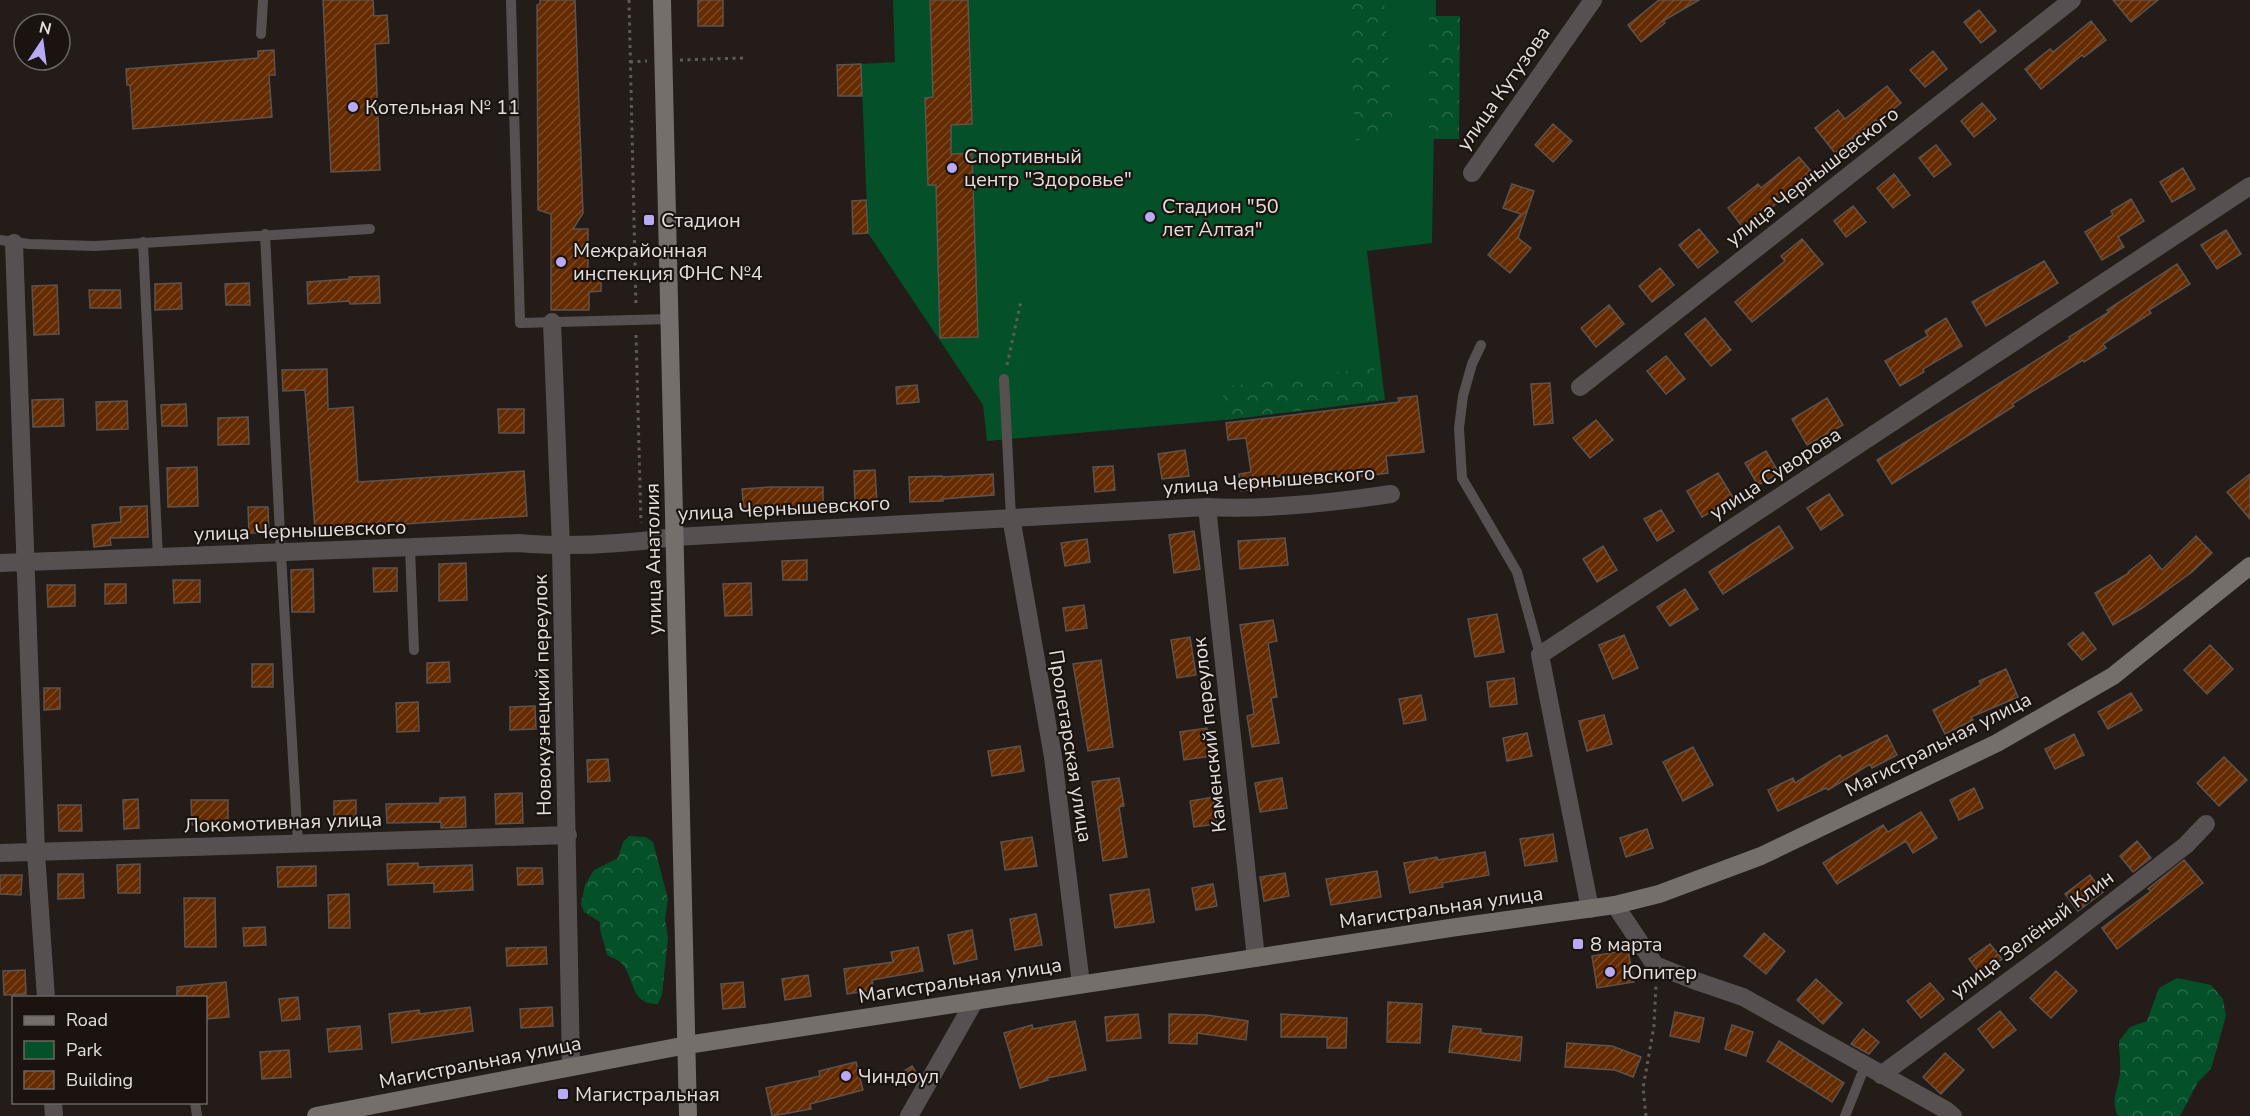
<svg xmlns="http://www.w3.org/2000/svg" width="2250" height="1116" font-family="'Nunito Sans',sans-serif">
<style>
.green{fill:#035029}
.forest{fill:url(#forest-crowns)}
.building{fill:url(#building-hatch);stroke:#5c534f;stroke-width:1.5}
.lines{fill:none;stroke-linecap:round;stroke-linejoin:round}
.path{stroke:#615b57;stroke-width:3;stroke-dasharray:3 4.5;stroke-linecap:butt}
.lane{stroke:#565150;stroke-width:10}
.street{stroke:#565150;stroke-width:18}
.secondary{stroke:#756f6c;stroke-width:18}
.poi-dot{fill:#baaaf6;stroke:#1a130f;stroke-width:2}
.labels{text-anchor:middle;stroke-width:4.5;stroke-linejoin:round;paint-order:stroke}
.street-label{font-size:20px;fill:#e4dfdc;stroke:#1a130f}
.poi-label{font-size:20px;fill:#e4dfdc;stroke:#1a130f;text-anchor:start}
</style>
<defs>
<pattern id="forest-crowns" width="20" height="18" patternUnits="userSpaceOnUse" patternTransform="scale(1.5)"><rect width="20" height="18" fill="#035029"/><path d="M2 6a3 3 0 1 1 6 0M12 15a3 3 0 1 1 6 0" fill="none" stroke="#286947"/></pattern>
<pattern id="building-hatch" width="6" height="6" patternUnits="userSpaceOnUse" patternTransform="scale(1.5)"><rect width="6" height="6" fill="#652b00"/><path d="M-1 1l2-2M0 6l6-6M5 7l2-2" fill="none" stroke="#7b4925"/></pattern>
</defs>
<rect width="100%" height="100%" fill="#231c18"/>
<path class="green" d="M893 0H1436L1432 243 1367 251 1385 400 1215 421 987 441 983 405 868 233 861 64 895 62Z"/>
<path class="forest" d="M1348 0H1384L1393 132 1356 141Z
M1429 16H1460L1459 139H1429Z
M1374 368 1379 401 1226 420 1222 387Z
M629 836 646 837 653 842 668 899 665 919 668 938 662 995 658 1004C630 1005 635 979 623 965 620 960 612 958 607 955 605 943 599 933 600 922L584 912 581 904 585 885 594 870 618 858 623 842Z
M2177 978 2211 985 2223 999 2226 1016 2211 1069 2198 1082 2180 1116H2118C2110 1101 2118 1089 2120 1074 2121 1064 2119 1052 2119 1041L2130 1027 2147 1021 2159 988Z"/>
<path class="building" d="M323 0H373L374 16 387 15 389 43 375 44 380 170 331 172Z
M540 0H575L583 213 573 229H588V272H601V291L589 292V310H551V214L538 210 537 5 540 4Z
M698 0H723V26H698Z
M930 0H968L972 124 951 125V154L972 153 978 337 940 338 936 185H928L925 98 933 97Z
M1659 0H1699L1663 21 1665 23 1641 42 1628 25Z
M2113 0H2158L2131 22Z
M1979 10 1996 31 1981 43 1964 22Z
M2091 21 2106 40 2084 57 2082 55 2041 89 2025 69 2050 49 2053 52Z
M274 50 275 75H269L272 117 133 129 130 85H127L126 69 258 58V51Z
M1933 51 1947 69 1925 87 1910 70Z
M861 64 862 96H838L837 65Z
M1887 86 1901 103 1877 122 1876 120 1835 153 1815 128 1838 110 1845 119Z
M1982 103 1996 119 1974 137 1961 121Z
M1553 124 1572 141 1553 162 1535 145Z
M1936 145 1951 164 1934 177 1919 158Z
M1799 157 1815 176 1797 190 1796 188 1744 229 1728 208 1758 184 1761 188Z
M2183 168 2195 189 2172 202 2160 182Z
M1894 174 1910 195 1893 208 1877 188Z
M1512 184 1534 191 1518 238 1531 248 1510 273 1488 255 1521 214 1503 208Z
M2131 199 2144 221 2118 237 2124 247 2102 260 2085 232 2113 215 2111 211Z
M866 200 868 233 853 234 852 201Z
M1853 206 1866 222 1846 237 1834 221Z
M1699 229 1718 252 1698 268 1679 245Z
M2226 230 2241 254 2217 269 2201 245Z
M1802 239 1823 264 1752 322 1735 302 1785 261 1781 256Z
M2044 261 2058 283 1986 326 1972 302Z
M2177 264 2190 284 2149 310 2151 313 2103 344 2106 348 2084 362 2083 360 2012 404 2014 406 1892 484 1877 460 2070 339 2069 337 2109 312 2107 310Z
M1660 268 1674 285 1652 302 1639 286Z
M379 276 380 303 350 304 349 301 308 304 307 282 349 279V277Z
M181 283 182 309 155 310V284Z
M249 283 250 305H226L225 284Z
M57 285 59 334 34 335 32 286Z
M89 290H120L121 308H90Z
M1609 305 1624 324 1596 347 1581 328Z
M1705 318 1731 350 1711 366 1685 334Z
M1946 318 1962 346 1923 369 1924 372 1900 386 1885 361 1928 336 1925 331Z
M1666 356 1685 379 1666 394 1647 371Z
M327 369 328 409 353 407 358 482 524 471 527 516 315 530 305 390 283 391 282 370Z
M1550 383 1553 423 1534 425 1531 384Z
M917 385 919 402 897 404 896 387Z
M1417 396 1424 452 1386 456 1388 473 1241 491 1239 474 1251 472 1246 438 1228 440 1226 423 1399 402 1398 398Z
M1827 398 1843 425 1807 445 1792 419Z
M63 399 64 426 33 427 32 400Z
M127 401 128 429 97 430 96 402Z
M186 404 187 426H162L161 405Z
M498 409H524V433H499Z
M248 417 249 444 218 445V418Z
M1596 420 1613 440 1590 458 1573 438Z
M1185 450 1189 476 1162 479 1158 454Z
M1766 451 1779 473 1758 485 1745 463Z
M1113 466 1115 490 1095 492 1093 467Z
M197 467 198 506 168 507 167 468Z
M875 470 877 503 855 504 854 471Z
M1718 473 1734 499 1702 517 1687 491Z
M993 474 994 495 943 499V501L910 502 909 477 942 476V477Z
M2250 474V519L2227 492Z
M771 487H823V506L744 511 742 489Z
M1829 494 1843 515 1821 530 1807 508Z
M147 506 148 537 110 538 111 545 94 547 92 525 121 522 120 507Z
M248 507H268L269 533H249Z
M1661 510 1674 531 1657 541 1644 519Z
M1779 526 1793 548 1723 594 1709 572Z
M1194 531 1200 569 1174 573 1169 535Z
M2196 536 2212 553 2192 572 2142 608 2113 625 2095 593 2129 573 2128 572 2150 555 2162 570Z
M1285 538 1288 565 1240 569 1238 541Z
M1087 539 1090 562 1065 566 1061 543Z
M1603 546 1617 570 1597 582 1583 559Z
M807 560V580H783L782 561Z
M466 563 467 600 439 601V564Z
M373 568H397V591L374 592Z
M313 569 314 612H292L291 570Z
M173 580H200V602L174 603Z
M751 583 752 615 725 616 723 584Z
M105 584H126V603L105 604Z
M47 585H75V606L48 607Z
M1685 589 1698 609 1670 626 1657 607Z
M1084 605 1087 628 1066 631 1063 608Z
M1497 614 1504 652 1475 657 1468 619Z
M1273 620 1277 641 1268 643 1277 697 1271 698 1279 743 1252 747 1247 716 1254 714 1240 625Z
M2083 632 2096 649 2082 660 2068 644Z
M1624 635 1638 668 1613 679 1599 645Z
M1190 637 1196 675 1177 678 1171 640Z
M2210 645 2233 669 2207 694 2184 670Z
M1101 660 1113 747 1088 751 1073 664Z
M449 662 450 682 427 683V663Z
M252 664H273V687H252Z
M2006 669 2018 697 1971 717 1973 720 1945 734 1933 710 1981 685 1979 681Z
M1514 678 1517 704 1490 707 1487 682Z
M44 688H60V709L44 710Z
M2131 693 2142 710 2108 729 2098 712Z
M1421 695 1426 720 1404 724 1399 699Z
M418 702 419 731 397 732 396 703Z
M535 706 536 729 510 730V707Z
M1604 715 1612 744 1587 751 1579 721Z
M1207 728 1211 756 1184 760 1180 732Z
M1527 733 1532 756 1507 761 1503 738Z
M2074 734 2084 755 2055 769 2045 749Z
M1887 735 1897 755 1872 768 1870 764 1828 790 1826 788 1778 811 1768 790 1793 778 1795 783 1840 755 1842 758Z
M1020 746 1024 771 992 776 988 751Z
M1693 747 1713 785 1683 801 1663 762Z
M2224 757 2247 780 2219 806 2197 783Z
M608 759 610 781 588 782 587 760Z
M1119 778 1124 806 1119 807 1127 857 1103 861 1092 782Z
M1282 778 1287 808 1260 812 1255 783Z
M1974 788 1983 808 1959 820 1950 800Z
M522 793 523 823 496 824 495 794Z
M465 797 466 827 441 828V822L387 823 386 804 440 803V798Z
M1213 797 1217 824 1194 827 1190 801Z
M138 799 139 828 124 829 123 800Z
M191 800H228V825H192Z
M356 800V823H334V801Z
M58 805H81L82 831H59Z
M1921 812 1937 838 1913 853 1906 841 1837 884 1823 863 1883 825 1888 832Z
M1647 829 1653 848 1626 857 1620 838Z
M1553 834 1557 861 1525 866 1520 839Z
M1032 837 1037 866 1005 870 1001 842Z
M2137 841 2151 858 2133 872 2120 856Z
M1485 852 1489 875 1442 883 1443 887 1410 893 1404 863 1437 857 1438 860Z
M2184 860 2203 883 2117 949 2102 928 2151 891 2148 889Z
M418 863V867L472 865 473 890 434 892V883L388 885 387 864Z
M140 864V893H118L117 865Z
M316 866V886L278 887 277 867Z
M517 868H542L543 884 518 885Z
M1377 871 1381 897 1331 905 1326 879Z
M1285 873 1289 896 1264 901 1260 877Z
M58 874H83L84 898 58 899Z
M0 875H22L21 895 0 894Z
M2090 875 2103 892 2078 911 2065 894Z
M1213 884 1217 906 1196 910 1192 888Z
M1149 889 1154 922 1115 928 1110 895Z
M349 894 350 928H329L328 895Z
M184 898H215L216 947H185Z
M1036 914 1042 945 1015 950 1010 919Z
M265 927 266 945 244 946 243 928Z
M972 930 977 959 954 964 948 935Z
M1764 933 1785 951 1766 974 1744 956Z
M1990 944 2002 959 1981 975 1969 959Z
M546 947 547 964 507 966 506 948Z
M918 947 923 971 872 980 874 990 847 994 844 969 893 962 891 952Z
M1628 950 1634 982 1597 988 1592 956Z
M25 970 26 994 4 995 3 971Z
M2056 971 2077 991 2051 1018 2030 998Z
M808 975 811 996 785 1000 782 979Z
M1816 979 1842 1003 1823 1024 1797 1000Z
M226 982 229 1017 206 1019V998H177V987Z
M743 982 745 1007 723 1009 721 984Z
M1930 983 1944 999 1921 1018 1907 1001Z
M298 997 300 1019 282 1021 279 999Z
M1388 1002 1422 1004 1420 1043 1387 1042Z
M470 1007 473 1031 392 1043 389 1014 419 1010 420 1014Z
M552 1007 553 1026 521 1028 520 1009Z
M2000 1011 2016 1030 1993 1048 1978 1029Z
M1675 1012 1704 1018 1699 1042 1670 1036Z
M1138 1014 1141 1038 1107 1041 1105 1017Z
M1169 1014 1207 1015 1248 1021 1246 1040 1197 1033V1044L1169 1043Z
M1281 1014 1347 1018 1346 1048H1327V1037H1281Z
M1075 1021 1086 1070 1047 1078 1048 1080 1020 1088 1004 1033 1032 1025 1033 1029Z
M1732 1025 1753 1032 1746 1056 1725 1049Z
M360 1026 362 1049 329 1052 327 1029Z
M1453 1026 1481 1029V1033L1522 1037 1520 1061 1449 1052Z
M1863 1029 1879 1042 1869 1054 1851 1044Z
M1779 1041 1844 1083 1832 1102 1767 1061Z
M1567 1043 1612 1046 1641 1057 1633 1077 1615 1070 1565 1067Z
M289 1050 291 1077 262 1079 260 1052Z
M1945 1053 1964 1070 1941 1094 1923 1077Z
M856 1062 863 1090 810 1104 811 1109 772 1116 766 1088 820 1076 819 1071Z
M912 1066 919 1077 905 1087 898 1075Z"/>
<g class="lines">
<path class="path" d="M629 0 636 307
M680 60 744 58
M630 62 647 61
M636 335 641 523
M1007 365 1021 301
M1646 1116 1643 1088 1654 1026 1656 984"/>
<path class="lane" d="M511 0 520 323 670 319
M261 34 263 0
M265 234 281 554 298 844
M0 240 29 244 95 246 370 229
M143 242 158 558
M1481 345 1472 364 1463 396 1459 428 1462 478 1517 572 1540 655
M1004 379 1011 517
M410 548 414 650
M195 1102 197 1116
M1845 1116 1865 1066"/>
<path class="street" d="M1472 173 1593 0
M14 243 36 853 46 998
M552 322 561 547 571 1067
M1580 387 2072 0
M1207 507 1256 958
M1011 517 1053 757 1081 984
M0 563 519 543C572 548 623 544 675 537L1207 507C1267 510 1331 503 1391 494
M0 853 568 835
M1615 905 1655 965 1693 980 1743 997 1946 1110 1953 1116
M1590 909 1540 655 2250 186
M1881 1075 2052 949 2186 845 2206 824
M53 1102 54 1116
M909 1116 974 1002"/>
<path class="secondary" d="M662 0 688 1116
M316 1116 687 1045 1450 928 1615 905 1659 894 1761 856 1997 743 2113 676 2250 566"/>
</g>
<g class="poi-dot">
<circle cx="353" cy="107" r="6"/>
<circle cx="952" cy="168" r="6"/>
<circle cx="1150" cy="217" r="6"/>
<rect x="643" y="214" width="12" height="12" rx="3"/>
<circle cx="561" cy="262" r="6"/>
<rect x="1572" y="938" width="12" height="12" rx="3"/>
<circle cx="1610" cy="972" r="6"/>
<circle cx="846" cy="1076" r="6"/>
<rect x="557" y="1088" width="12" height="12" rx="3"/>
</g>
<g class="labels">
<g class="street-label">
<text transform="translate(1503 88) rotate(-55)" y="7">улица Кутузова</text>
<text transform="translate(1812 176) rotate(-38)" y="7">улица Чернышевского</text>
<text transform="translate(1775 473) rotate(-33)" y="7">улица Суворова</text>
<text transform="translate(1269 480) rotate(-4)" y="7">улица Чернышевского</text>
<text transform="translate(784 508) rotate(-3)" y="7">улица Чернышевского</text>
<text transform="translate(300 530) rotate(-2)" y="7">улица Чернышевского</text>
<text transform="translate(653 559) rotate(-91)" y="7">улица Анатолия</text>
<text transform="translate(542 695) rotate(-91)" y="7">Новокузнецкий переулок</text>
<text transform="translate(1209 735) rotate(-96)" y="7">Каменский переулок</text>
<text transform="translate(1938 744) rotate(-27)" y="7">Магистральная улица</text>
<text transform="translate(1071 746) rotate(81)" y="7">Пролетарская улица</text>
<text transform="translate(283 822) rotate(-2)" y="7">Локомотивная улица</text>
<text transform="translate(1441 907) rotate(-8)" y="7">Магистральная улица</text>
<text transform="translate(2032 934) rotate(-37)" y="7">улица Зелёный Клин</text>
<text transform="translate(960 980) rotate(-9)" y="7">Магистральная улица</text>
<text transform="translate(480 1062) rotate(-11)" y="7">Магистральная улица</text>
</g>
<g class="poi-label">
<text x="365" y="114">Котельная № 11</text>
<text x="964" y="163">Спортивный<tspan x="964" dy="23">центр "Здоровье"</tspan></text>
<text x="1162" y="213">Стадион "50<tspan x="1162" dy="23">лет Алтая"</tspan></text>
<text x="661" y="227">Стадион</text>
<text x="573" y="257">Межрайонная<tspan x="573" dy="23">инспекция ФНС №4</tspan></text>
<text x="1590" y="951">8 марта</text>
<text x="1622" y="979">Юпитер</text>
<text x="858" y="1083">Чиндоул</text>
<text x="575" y="1101">Магистральная</text>
</g>
</g>
<rect x="12" y="996" width="195" height="108" fill="#1a130f" stroke="#6b6561" stroke-width="1.5"/>
<rect x="24" y="1016" width="30" height="9" fill="#756f6c" stroke="#6b6561" stroke-width="1.5"/>
<text x="66" y="1026" font-size="18" fill="#e4dfdc">Road</text>
<rect x="24" y="1041" width="30" height="18" fill="#035029" stroke="#6b6561" stroke-width="1.5"/>
<text x="66" y="1056" font-size="18" fill="#e4dfdc">Park</text>
<rect x="24" y="1071" width="30" height="18" fill="url(#building-hatch)" stroke="#6b6561" stroke-width="1.5"/>
<text x="66" y="1086" font-size="18" fill="#e4dfdc">Building</text>
<g transform="translate(42 42) rotate(13)"><circle r="28" fill="#1a130f" stroke="#6b6561" stroke-width="1.5"/>
<path d="M0-4.5L10 22L0 15L-10 22Z" fill="#baaaf6"/>
<text y="-9" font-size="16" font-weight="bold" text-anchor="middle" fill="#e4dfdc">N</text>
</g>
</svg>
